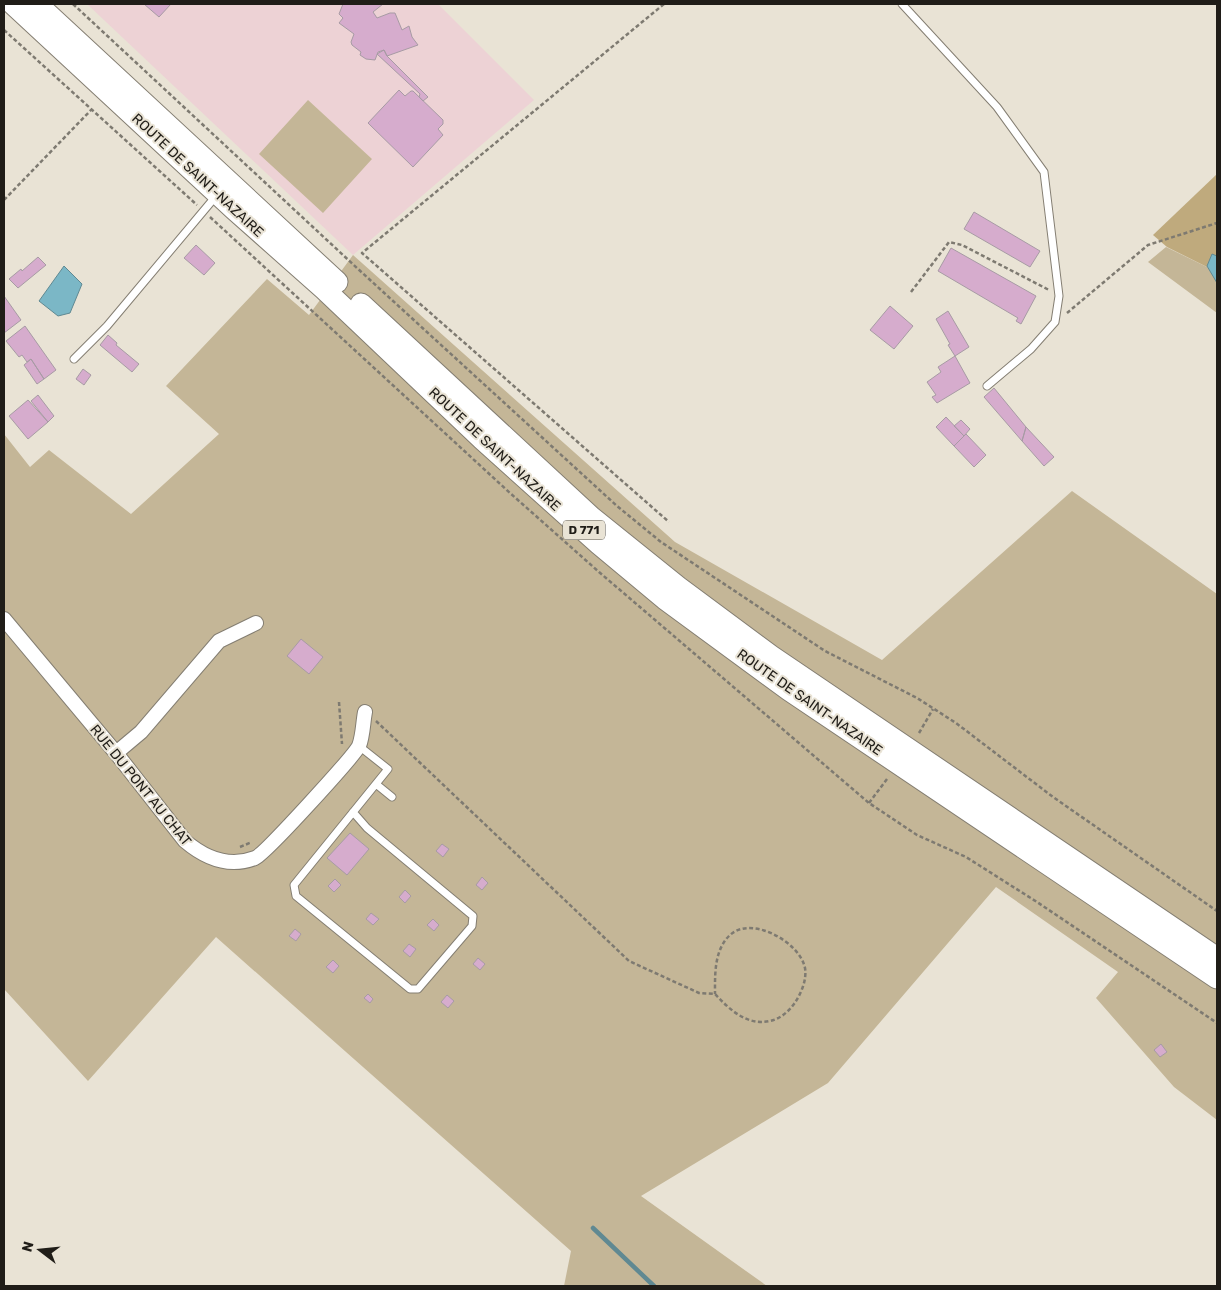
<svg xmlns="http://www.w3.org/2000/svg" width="1221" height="1290" font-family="Rubik,sans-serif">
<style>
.education{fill:#edd2d5}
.green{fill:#c4b697}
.forest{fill:#bfaa7d}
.water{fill:#7bb7c6;stroke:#608992}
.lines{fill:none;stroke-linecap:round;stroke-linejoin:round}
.stream{stroke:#608992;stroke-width:4.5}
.building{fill:#d6accd;stroke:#a79ba4}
.service-casing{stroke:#847e72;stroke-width:9}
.minor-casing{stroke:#847e72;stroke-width:16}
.primary-casing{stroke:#847e72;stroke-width:23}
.path{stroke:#7e7a71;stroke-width:2.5;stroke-dasharray:4 2.5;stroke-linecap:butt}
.service{stroke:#fff;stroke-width:7}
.minor{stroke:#fff;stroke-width:14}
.primary{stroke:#fff;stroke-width:21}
.labels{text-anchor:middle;stroke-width:4;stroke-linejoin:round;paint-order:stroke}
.shield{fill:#e9e3d5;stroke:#5c5851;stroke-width:1}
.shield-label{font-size:12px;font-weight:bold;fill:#201d18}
.street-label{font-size:14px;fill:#201d18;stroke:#e9e3d5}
</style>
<rect width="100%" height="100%" fill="#e9e3d5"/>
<path class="education" d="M87 4H438L534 100 353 255Z"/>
<path class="green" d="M308 100 372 159 323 213 259 154Z
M1166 247 1217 272V313L1148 262Z
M353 255 675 542 882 660 1072 491 1217 594V1120L1174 1087 1096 998 1118 972 996 887 828 1083 641 1196 767 1286H564L571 1251 216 937 88 1081 4 989V434L30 467 49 450 131 514 219 434 166 386 267 279 309 315Z"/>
<path class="forest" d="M1217 174V272L1167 247 1153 235Z"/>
<path class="water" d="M1212 254 1217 256V283L1207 266Z
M64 266 82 284 70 313 58 316 39 301Z"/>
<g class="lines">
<path class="stream" d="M593 1228 654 1286"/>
</g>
<path class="building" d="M144 4H171L159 17Z
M343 4H383L373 12 377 18 390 13H395L402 30 409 26 412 37 418 45 387 56 384 50 378 52 375 60 366 59 360 55 361 52 352 45 351 42 354 34 339 23 343 18 339 14Z
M384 50 387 56 428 97 423 101 419 97 420 94 377 54Z
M399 90 405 96 411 91H413L443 120V124L438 129 443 135 413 167 368 123Z
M974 212 1040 251 1030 267 964 229Z
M196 245 215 263 204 275 184 258Z
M951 248 1036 296 1021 324 1016 321 1018 318 938 271Z
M38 257 46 265 18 288 9 279 21 269 22 271Z
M4 296 21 320 4 333Z
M890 306 913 326 894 349 870 330Z
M948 311 969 347 955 356 948 345 950 344 936 319Z
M25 326 56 370 44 379 31 359 27 362 22 355 19 357 6 341Z
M108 335 117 343 116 345 139 364 132 372 100 345Z
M955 356 970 383 937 403 932 397 936 395 927 382 941 372 938 367Z
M31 359 44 379 37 384 24 365Z
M83 369 91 375 84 385 76 379Z
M994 388 1026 427 1022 441 984 397Z
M38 395 54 416 48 422 31 401Z
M28 400 48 422 28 439 9 416Z
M946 417 964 436 954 446 936 427Z
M961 420 970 429 964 436 954 426Z
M1026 427 1054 457 1044 466 1022 441Z
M966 434 986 455 974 467 954 446Z
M301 639 323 657 309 674 287 656Z
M350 833 369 849 347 875 327 858Z
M442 844 449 849 443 857 436 851Z
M482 877 488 883 482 890 476 885Z
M335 879 341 885 334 892 328 886Z
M405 890 411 896 405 903 399 897Z
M371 913 379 919 373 925 366 919Z
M433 919 439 925 434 931 427 925Z
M295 929 301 934 296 941 289 936Z
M409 944 416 949 410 957 403 951Z
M478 958 485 964 480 970 473 964Z
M333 960 339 966 333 973 326 967Z
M368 994 373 999 370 1003 364 998Z
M447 995 454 1001 448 1008 441 1002Z
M1161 1044 1167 1052 1160 1057 1154 1050Z"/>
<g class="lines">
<defs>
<path id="service" d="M902 4 997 107 1044 172 1059 296 1055 322 1031 349 987 386
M74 359 107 326 216 196
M376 784 392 797
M353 812 367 828 473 916 472 926 418 989H410L296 896 294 885 388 769 359 746"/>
<path id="minor" d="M4 619 116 753 185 841C205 858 229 868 255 858 265 854 353 757 359 746 363 736 363 722 365 712
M116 753 141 732 219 641 256 623"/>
<path id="primary" d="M13 4 234 209 324 289 482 439 599 544 665 599 789 690 1217 978
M37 4 337 282
M361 304 591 517 678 587 771 656 1217 958"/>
</defs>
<use href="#service" class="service-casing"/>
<use href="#minor" class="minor-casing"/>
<use href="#primary" class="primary-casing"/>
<path class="path" d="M73 4 357 268 617 506 661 542 825 651 917 698 956 723 1053 797 1217 911
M664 4 362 253 669 522
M4 30 197 205
M4 200 92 109
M210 217 510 493 599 572 869 803 917 835 966 857 1037 902 1217 1023
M911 292 949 242 962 245 1049 290
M1067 313 1148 245 1217 223
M339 702 342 744
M376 721 629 961 699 993 715 994C730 1010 747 1026 770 1021 780 1019 788 1012 794 1004 801 994 807 980 805 968 800 942 750 914 729 936 714 951 715 975 715 994
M919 733 933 709
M869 803 887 779
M240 847 252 842"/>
<use href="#service" class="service"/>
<use href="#minor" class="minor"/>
<use href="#primary" class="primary"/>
</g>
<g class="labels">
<rect class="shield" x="563" y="520.5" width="42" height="19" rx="4"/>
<g class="shield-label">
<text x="584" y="534">D 771</text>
</g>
<g class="street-label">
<text transform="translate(198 175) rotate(43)" y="5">ROUTE DE SAINT-NAZAIRE</text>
<text transform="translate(495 449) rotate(43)" y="5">ROUTE DE SAINT-NAZAIRE</text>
<text transform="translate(810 702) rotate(35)" y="5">ROUTE DE SAINT-NAZAIRE</text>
<text transform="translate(141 785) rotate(51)" y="5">RUE DU PONT AU CHAT</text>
</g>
</g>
<rect width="1221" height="1290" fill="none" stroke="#201d18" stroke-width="10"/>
<g transform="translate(40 1250) rotate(286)" stroke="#e9e3d5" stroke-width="4" paint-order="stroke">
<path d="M0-4L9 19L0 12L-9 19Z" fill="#201d18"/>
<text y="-8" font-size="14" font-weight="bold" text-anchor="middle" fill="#201d18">N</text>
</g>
</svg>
